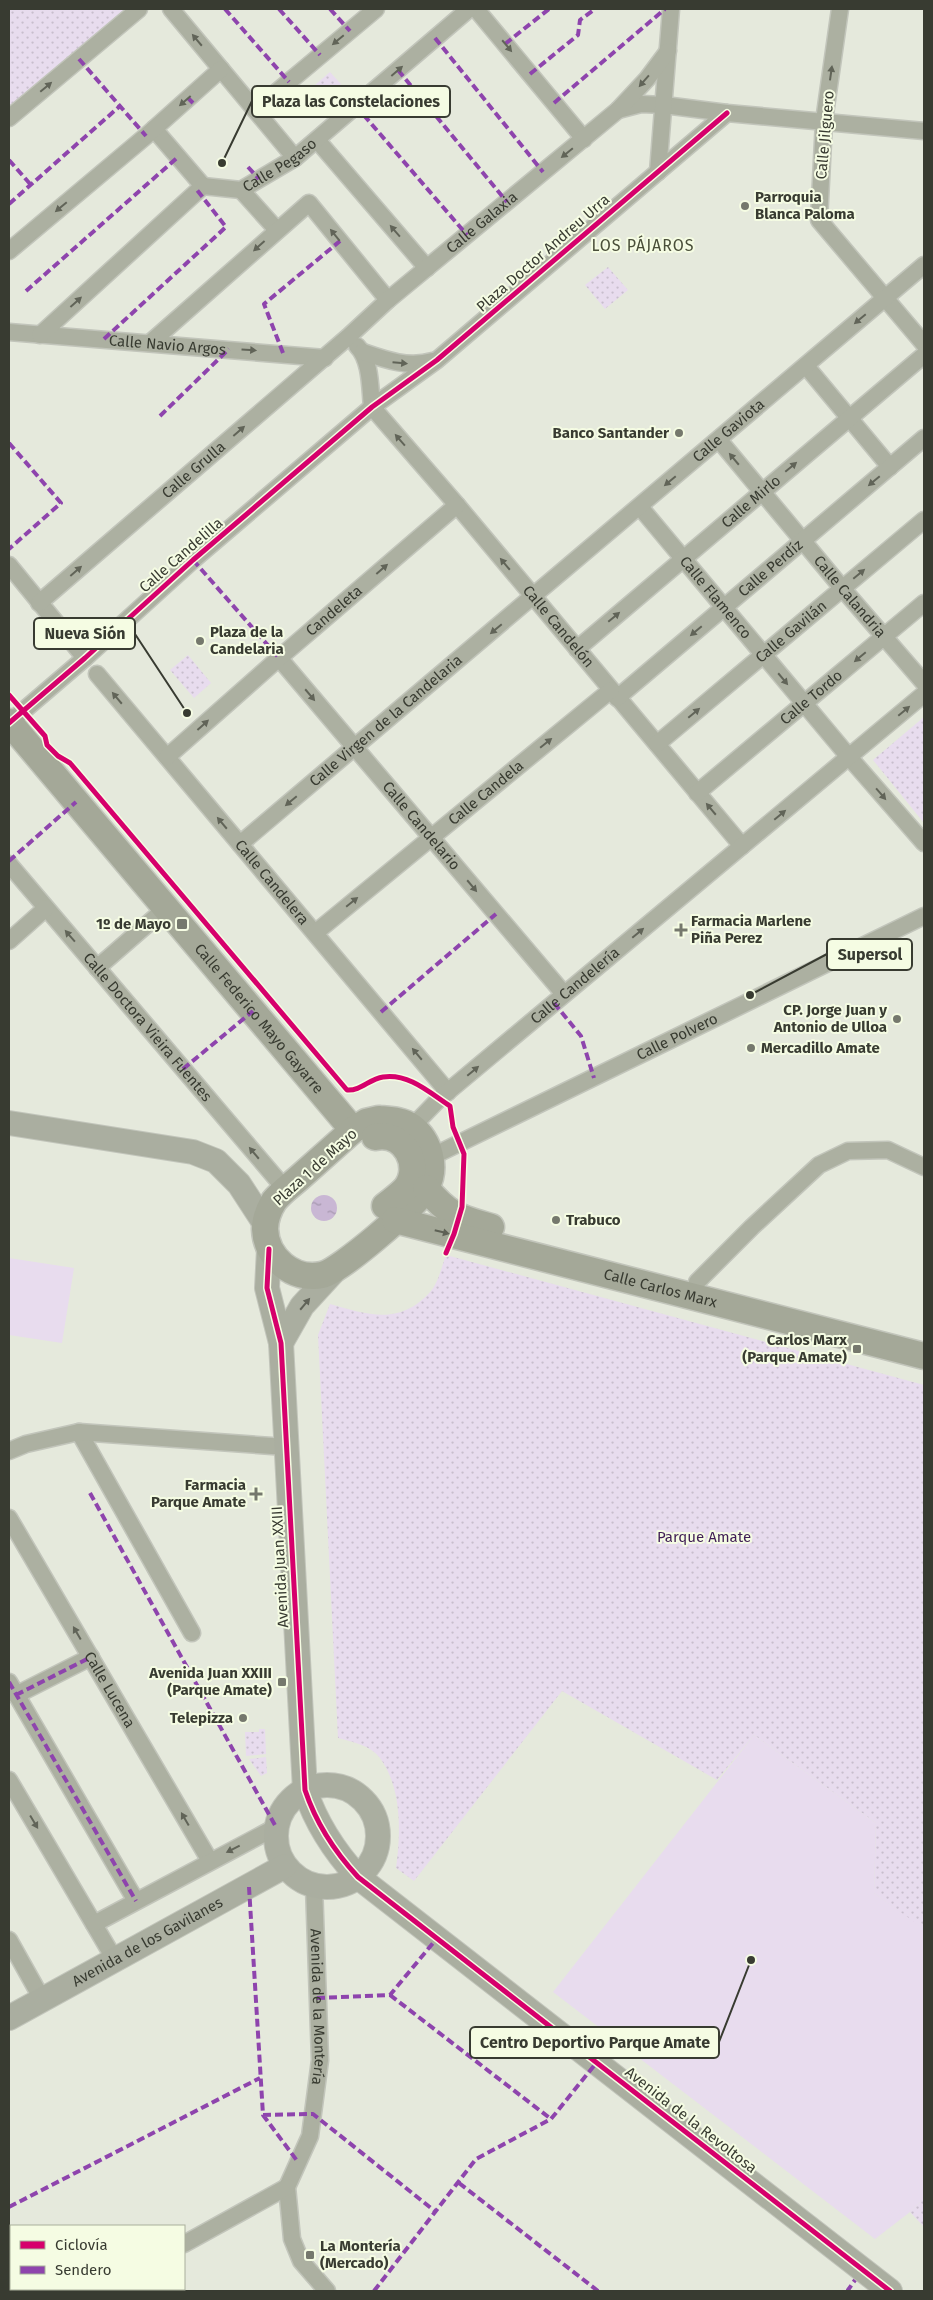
<svg xmlns="http://www.w3.org/2000/svg" width="933" height="2300" font-family="'Fira Sans',sans-serif">
<style>
.park{fill:url(#park-dots)}
.pitch{fill:#e8dcee}
.water{fill:url(#water-ripples)}
.lines{fill:none;stroke-linecap:round;stroke-linejoin:round}
.street-casing{stroke:#c2c5bb;stroke-width:19}
.secondary-casing{stroke:#c2c5bb;stroke-width:26}
.primary-casing{stroke:#c2c5bb;stroke-width:29}
.street{stroke:#acb0a1;stroke-width:16}
.secondary{stroke:#aaaea0;stroke-width:24}
.primary{stroke:#a4a898;stroke-width:26}
.quiet{stroke:#8e44ad;stroke-width:4;stroke-dasharray:8 4;stroke-linecap:butt}
.cycleway-casing{stroke:#f5fce3;stroke-width:8}
.cycleway{stroke:#d6006c;stroke-width:5}
.oneway{fill:#616458}
.oneway2{fill:#5e6155}
.oneway3{fill:#606358}
.poi-dot{fill:#75786d;stroke:#f5fce3;stroke-width:2}
.labels{text-anchor:middle;stroke-width:4;stroke-linejoin:round;paint-order:stroke}
.street-label{font-size:15px;fill:#383b31;stroke:#f5fce3}
.poi-label{font-size:15px;font-weight:bold;fill:#383b31;stroke:#f5fce3;text-anchor:end}
.park-label{font-size:15px;fill:#401d55;stroke:#f5fce3}
.neighbourhood-label{font-size:16px;letter-spacing:1px;fill:#4a4f3a;stroke:#f5fce3}
.leader{fill:none;stroke:#383b31;stroke-width:2}
.callout-dot{fill:#383b31;stroke:#f5fce3;stroke-width:2}
.callout{fill:#f5fce3;stroke:#383b31;stroke-width:2}
.callout-label{font-size:16px;text-anchor:middle;font-weight:bold;fill:#383b31}
</style>
<defs>
<pattern id="park-dots" width="8" height="8" patternUnits="userSpaceOnUse" patternTransform="scale(1.25)"><rect width="8" height="8" fill="#e8dcee"/><path d="M2 2h.1M6 6h.1" fill="none" stroke="#c8becd" stroke-width="1.8" stroke-linecap="round"/></pattern>
<pattern id="water-ripples" width="26" height="14" patternUnits="userSpaceOnUse" patternTransform="scale(1.25)"><rect width="26" height="14" fill="#c9b7d4"/><path d="M2 4q2-2 4 0t4 0M15 11q2-2 4 0t4 0" fill="none" stroke="#a496ad"/></pattern>
</defs>
<rect width="100%" height="100%" fill="#e5e9dc"/>
<path class="park" d="M9 9H128L9 111Z
M330 72 341 84 306 116 294 103Z
M608 267 628 290 605 309 585 285Z
M188 655 211 683 194 698 170 670Z
M924 717V823L873 760Z
M446 1255 924 1385V1930L874 1893 876 1823 754 1735 717 1780 562 1691 414 1881 396 1868C401 1833 402 1788 380 1758 370 1745 353 1742 338 1738L318 1335 330 1304C369 1315 400 1326 431 1291 438 1283 442 1266 446 1255Z
M259 1729H265L266 1754 246 1756 245 1732H259Z
M266 1757 267 1773 261 1776 249 1759Z
M924 2198V2227L910 2212Z"/>
<path class="pitch" d="M9 1258 74 1268 62 1343 9 1335Z
M754 1735 876 1823 874 1893 924 1929V2198L910 2212 875 2239 553 1992Z"/>
<path class="water" d="M311 1208a13 13 0 1 1 26 0a13 13 0 1 1-26 0Z"/>
<g class="lines">
<defs>
<g id="street">
<path d="M171 9 295 158"/>
<path d="M476 9 584 139"/>
<path d="M840 9 824 121 819 220 924 344"/>
<path d="M255 110 376 9"/>
<path d="M618 110 641 104 664 105 727 113 924 131"/>
<path d="M9 118 139 9"/>
<path d="M154 129 203 186"/>
<path d="M317 140 427 268"/>
<path d="M658 172 671 9"/>
<path d="M241 190 277 230"/>
<path d="M9 251 146 136 221 69"/>
<path id="s1" d="M9 332 325 358"/>
<path id="s2" d="M40 335 203 186 241 190 295 158 469 9"/>
<path d="M150 343 309 203 388 300"/>
<path d="M357 346C371 360 370 388 372 407"/>
<path d="M363 352C386 360 408 368 433 361"/>
<path d="M806 366 890 467"/>
<path id="s3" d="M372 407 457 505 742 846"/>
<path id="s4" d="M719 440 842 588 924 683"/>
<path id="s5" d="M640 507 849 757 924 843"/>
<path d="M9 565 85 658"/>
<path id="s6" d="M39 603 348 337 388 300 618 110 647 79 668 51"/>
<path id="s7" d="M577 649 924 355"/>
<path id="s8" d="M279 658 564 994"/>
<path id="s9" d="M97 674 448 1092"/>
<path id="s10" d="M617 698 924 438"/>
<path d="M9 723 85 658 193 560 372 407 437 360 727 113"/>
<path id="s11" d="M657 744 924 520"/>
<path id="s12" d="M167 757 279 658 457 505"/>
<path id="s13" d="M697 793 924 603"/>
<path id="s14" d="M240 844 924 265"/>
<path id="s15" d="M9 864 286 1190"/>
<path id="s16" d="M315 933 611 690"/>
<path d="M9 941 46 908"/>
<path d="M97 968 166 908"/>
<path id="s17" d="M412 1127 439 1099 924 694"/>
<path id="s18" d="M431 1157 924 916"/>
<path d="M697 1282 752 1227 819 1165 848 1151 888 1150 924 1167"/>
<path d="M79 1432 192 1633"/>
<path d="M9 1451 26 1444 79 1432 286 1447"/>
<path id="s19" d="M9 1518 210 1861"/>
<path d="M9 1682 136 1901"/>
<path d="M16 1695 91 1657"/>
<path d="M9 1780 115 1960"/>
<path id="s20" d="M314 1886 320 2060 310 2136 287 2187 292 2239 301 2261 327 2291"/>
<path d="M94 1924 276 1827"/>
<path d="M9 1940 42 1999"/>
<path d="M184 2244 287 2187"/>
<path d="M98 2291 102 2289"/>
</g>
<g id="secondary">
<path d="M9 1123 193 1152 216 1161 239 1184 265 1224"/>
<path d="M269 1249 267 1288 281 1343 305 1790C316 1823 334 1851 358 1877L890 2291"/>
<path d="M281 1343 302 1306 335 1270"/>
<circle cx="327" cy="1836" r="51"/>
<path id="s21" d="M9 2018 285 1866"/>
</g>
<g id="primary">
<path id="s22" d="M9 722 353 1130"/>
<path d="M379 1119C391 1120 402 1120 412 1127 430 1141 437 1168 426 1188 416 1206 340 1271 322 1275 293 1281 266 1258 265 1229 265 1219 269 1209 274 1201 281 1192 291 1185 299 1178 317 1162 335 1146 353 1130L366 1122Z"/>
<path d="M375 1137C404 1131 423 1165 406 1188 400 1195 391 1201 385 1206"/>
<path d="M426 1188C448 1215 459 1218 491 1227"/>
<path id="s23" d="M395 1220 924 1356"/>
</g>
</defs>
<use href="#street" class="street-casing"/>
<use href="#secondary" class="secondary-casing"/>
<use href="#primary" class="primary-casing"/>
<use href="#street" class="street"/>
<use href="#secondary" class="secondary"/>
<use href="#primary" class="primary"/>
<path class="quiet" d="M225 9 289 82
M279 9 320 55
M330 9 350 31
M435 38 543 172
M505 44 549 9
M79 59 146 136
M398 70 507 202
M530 74 578 35 580 20 595 9
M188 98 193 103
M554 103 665 9
M356 106 467 235
M9 160 31 185
M248 167 259 179
M9 204 120 106
M26 291 178 157
M104 339 226 227 197 190
M283 353 264 304 340 241
M160 416 229 349
M9 443 61 503 9 549
M193 560 279 658
M9 861 76 802
M554 1003 581 1036 594 1078
M381 1012 496 914
M183 1069 253 1011
M90 1493 276 1827
M9 1682 136 1901
M16 1695 91 1657
M249 1887 263 2115 298 2162
M390 1995 551 2119
M317 1998 390 1995 438 1937
M263 2115 313 2114 436 2212
M459 2183 598 2291
M9 2207 260 2078
M374 2291 476 2159 551 2119 597 2062
M850 2291 848 2290 855 2280"/>
<defs>
<path id="cycleway" d="M9 695 45 736 47 745 58 756 70 763 347 1090C361 1091 369 1079 383 1077 409 1073 430 1093 450 1106L453 1127 464 1154 462 1207 454 1234 446 1253
M9 723 85 658 193 560 372 407 437 360 727 113
M269 1249 267 1288 281 1343 305 1790C316 1823 334 1851 358 1877L890 2291"/>
</defs>
<use href="#cycleway" class="cycleway-casing"/>
<use href="#cycleway" class="cycleway"/>
</g>
<defs><path id="oneway-solid" d="M-6-.8H1V-3.2L6.5 0L1 3.2V.8H-6Z" transform="scale(1.25)"/></defs>
<g class="oneway">
<use href="#oneway-solid" transform="translate(197 40) rotate(-130)"/>
<use href="#oneway-solid" transform="translate(338 40) rotate(140)"/>
<use href="#oneway-solid" transform="translate(507 46) rotate(50)"/>
<use href="#oneway-solid" transform="translate(397 71) rotate(-41)"/>
<use href="#oneway-solid" transform="translate(831 73) rotate(-82)"/>
<use href="#oneway-solid" transform="translate(644 81) rotate(131)"/>
<use href="#oneway-solid" transform="translate(46 87) rotate(-40)"/>
<use href="#oneway-solid" transform="translate(185 101) rotate(139)"/>
<use href="#oneway-solid" transform="translate(567 153) rotate(141)"/>
<use href="#oneway-solid" transform="translate(61 207) rotate(140)"/>
<use href="#oneway-solid" transform="translate(395 231) rotate(-131)"/>
<use href="#oneway-solid" transform="translate(335 235) rotate(-129)"/>
<use href="#oneway-solid" transform="translate(259 246) rotate(138)"/>
<use href="#oneway-solid" transform="translate(76 302) rotate(-42)"/>
<use href="#oneway-solid" transform="translate(860 319) rotate(140)"/>
<use href="#oneway-solid" transform="translate(249 350) rotate(4)"/>
<use href="#oneway-solid" transform="translate(400 363) rotate(5)"/>
<use href="#oneway-solid" transform="translate(239 431) rotate(-41)"/>
<use href="#oneway-solid" transform="translate(400 440) rotate(-131)"/>
<use href="#oneway-solid" transform="translate(734 459) rotate(-130)"/>
<use href="#oneway-solid" transform="translate(791 467) rotate(-40)"/>
<use href="#oneway-solid" transform="translate(670 481) rotate(140)"/>
<use href="#oneway-solid" transform="translate(874 481) rotate(140)"/>
<use href="#oneway-solid" transform="translate(505 564) rotate(-130)"/>
<use href="#oneway-solid" transform="translate(382 569) rotate(-41)"/>
<use href="#oneway-solid" transform="translate(76 571) rotate(-41)"/>
<use href="#oneway-solid" transform="translate(859 574) rotate(-40)"/>
<use href="#oneway-solid" transform="translate(614 617) rotate(-40)"/>
<use href="#oneway-solid" transform="translate(496 629) rotate(140)"/>
<use href="#oneway-solid" transform="translate(696 631) rotate(140)"/>
<use href="#oneway-solid" transform="translate(860 657) rotate(140)"/>
<use href="#oneway-solid" transform="translate(783 679) rotate(50)"/>
<use href="#oneway-solid" transform="translate(310 695) rotate(50)"/>
<use href="#oneway-solid" transform="translate(117 698) rotate(-130)"/>
<use href="#oneway-solid" transform="translate(904 711) rotate(-40)"/>
<use href="#oneway-solid" transform="translate(694 713) rotate(-40)"/>
<use href="#oneway-solid" transform="translate(203 725) rotate(-42)"/>
<use href="#oneway-solid" transform="translate(546 743) rotate(-39)"/>
<use href="#oneway-solid" transform="translate(881 794) rotate(49)"/>
<use href="#oneway-solid" transform="translate(291 801) rotate(140)"/>
<use href="#oneway-solid" transform="translate(711 809) rotate(-130)"/>
<use href="#oneway-solid" transform="translate(780 815) rotate(-40)"/>
<use href="#oneway-solid" transform="translate(222 823) rotate(-130)"/>
<use href="#oneway-solid" transform="translate(472 886) rotate(50)"/>
<use href="#oneway-solid" transform="translate(352 902) rotate(-39)"/>
<use href="#oneway-solid" transform="translate(638 933) rotate(-40)"/>
<use href="#oneway-solid" transform="translate(70 936) rotate(-131)"/>
<use href="#oneway-solid" transform="translate(417 1054) rotate(-130)"/>
<use href="#oneway-solid" transform="translate(473 1071) rotate(-40)"/>
<use href="#oneway-solid" transform="translate(254 1153) rotate(-130)"/>
<use href="#oneway-solid" transform="translate(77 1633) rotate(-120)"/>
<use href="#oneway-solid" transform="translate(185 1819) rotate(-120)"/>
<use href="#oneway-solid" transform="translate(34 1822) rotate(59)"/>
<use href="#oneway-solid" transform="translate(233 1849) rotate(153)"/>
</g>
<use class="oneway2" href="#oneway-solid" transform="translate(442 1232) rotate(14)"/>
<use class="oneway3" href="#oneway-solid" transform="translate(305 1304) rotate(-50)"/>
<g class="poi-dot">
<circle cx="745" cy="206" r="5"/>
<circle cx="679" cy="433" r="5"/>
<circle cx="200" cy="641" r="5"/>
<rect x="176" y="918" width="12" height="12" rx="2.5"/>
<path d="M678.5 922.5h5v5h5v5h-5v5h-5v-5h-5v-5h5z"/>
<circle cx="897" cy="1019" r="5"/>
<circle cx="751" cy="1048" r="5"/>
<circle cx="556" cy="1220" r="5"/>
<rect x="852" y="1344" width="10" height="10" rx="2.5"/>
<path d="M253.5 1486.5h5v5h5v5h-5v5h-5v-5h-5v-5h5z"/>
<rect x="277" y="1677" width="10" height="10" rx="2.5"/>
<circle cx="243" cy="1718" r="5"/>
<rect x="305" y="2250" width="10" height="10" rx="2.5"/>
</g>
<g class="labels">
<g class="street-label">
<text transform="translate(825 135) rotate(-85)" y="5">Calle Jilguero</text>
<text dy="5" stroke="none"><textPath href="#s2" startOffset="305">Calle Pegaso</textPath></text>
<text dy="5" stroke="none"><textPath href="#s6" startOffset="584">Calle Galaxia</textPath></text>
<text transform="translate(543 253) rotate(-41)" y="5">Plaza Doctor Andreu Urra</text>
<text dy="5" stroke="none"><textPath href="#s1" startOffset="159">Calle Navio Argos</textPath></text>
<text dy="5" stroke="none"><textPath href="#s14" startOffset="640">Calle Gaviota</textPath></text>
<text dy="5" stroke="none"><textPath href="#s6" startOffset="204">Calle Grulla</textPath></text>
<text dy="5" stroke="none"><textPath href="#s7" startOffset="228">Calle Mirlo</textPath></text>
<text transform="translate(181 555) rotate(-41)" y="5">Calle Candelilla</text>
<text dy="5" stroke="none"><textPath href="#s10" startOffset="201">Calle Perdíz</textPath></text>
<text dy="5" stroke="none"><textPath href="#s4" startOffset="204">Calle Calandria</textPath></text>
<text dy="5" stroke="none"><textPath href="#s5" startOffset="118">Calle Flamenco</textPath></text>
<text dy="5" stroke="none"><textPath href="#s12" startOffset="222">Candeleta</textPath></text>
<text dy="5" stroke="none"><textPath href="#s3" startOffset="288">Calle Candelón</textPath></text>
<text dy="5" stroke="none"><textPath href="#s11" startOffset="175">Calle Gavilán</textPath></text>
<text dy="5" stroke="none"><textPath href="#s13" startOffset="149">Calle Tordo</textPath></text>
<text dy="5" stroke="none"><textPath href="#s14" startOffset="191">Calle Virgen de la Candelaria</textPath></text>
<text dy="5" stroke="none"><textPath href="#s16" startOffset="221">Calle Candela</textPath></text>
<text dy="5" stroke="none"><textPath href="#s8" startOffset="220">Calle Candelario</textPath></text>
<text dy="5" stroke="none"><textPath href="#s9" startOffset="272">Calle Candelera</textPath></text>
<text dy="5" stroke="none"><textPath href="#s17" startOffset="216">Calle Candelería</textPath></text>
<text dy="5" stroke="none"><textPath href="#s22" startOffset="388">Calle Federico Mayo Gayarre</textPath></text>
<text dy="5" stroke="none"><textPath href="#s15" startOffset="214">Calle Doctora Vieira Fuentes</textPath></text>
<text dy="5" stroke="none"><textPath href="#s18" startOffset="274">Calle Polvero</textPath></text>
<text transform="translate(315 1167) rotate(-42)" y="5">Plaza 1 de Mayo</text>
<text dy="5" stroke="none"><textPath href="#s23" startOffset="274">Calle Carlos Marx</textPath></text>
<text transform="translate(280 1567) rotate(-93)" y="5">Avenida Juan XXIII</text>
<text dy="5" stroke="none"><textPath href="#s19" startOffset="199">Calle Lucena</textPath></text>
<text dy="5" stroke="none"><textPath href="#s21" startOffset="158">Avenida de los Gavilanes</textPath></text>
<text dy="5" stroke="none"><textPath href="#s20" startOffset="121">Avenida de la Montería</textPath></text>
<text transform="translate(691 2120) rotate(38)" y="5">Avenida de la Revoltosa</text>
</g>
<g class="poi-label">
<text x="755" y="202" text-anchor="start">Parroquia<tspan x="755" dy="17">Blanca Paloma</tspan></text>
<text x="669" y="438">Banco Santander</text>
<text x="210" y="637" text-anchor="start">Plaza de la<tspan x="210" dy="17">Candelaria</tspan></text>
<text x="691" y="926" text-anchor="start">Farmacia Marlene<tspan x="691" dy="17">Piña Perez</tspan></text>
<text x="171" y="929">1º de Mayo</text>
<text x="887" y="1015">CP. Jorge Juan y<tspan x="887" dy="17">Antonio de Ulloa</tspan></text>
<text x="761" y="1053" text-anchor="start">Mercadillo Amate</text>
<text x="566" y="1225" text-anchor="start">Trabuco</text>
<text x="847" y="1345">Carlos Marx<tspan x="847" dy="17">(Parque Amate)</tspan></text>
<text x="246" y="1490">Farmacia<tspan x="246" dy="17">Parque Amate</tspan></text>
<text x="272" y="1678">Avenida Juan XXIII<tspan x="272" dy="17">(Parque Amate)</tspan></text>
<text x="233" y="1723">Telepizza</text>
<text x="320" y="2251" text-anchor="start">La Montería<tspan x="320" dy="17">(Mercado)</tspan></text>
</g>
<g class="park-label">
<text x="704" y="1542">Parque Amate</text>
</g>
<g class="neighbourhood-label">
<text x="643" y="251">LOS PÁJAROS</text>
</g>
</g>
<path class="leader" d="M222 163L252 101M187 713L135 634M750 995L827 954M751 1960L719 2042"/>
<g class="callout-dot">
<circle cx="222" cy="163" r="5"/>
<circle cx="187" cy="713" r="5"/>
<circle cx="750" cy="995" r="5"/>
<circle cx="751" cy="1960" r="5"/>
</g>
<g class="callout">
<rect x="252" y="86" width="198" height="31" rx="5"/>
<rect x="34" y="618" width="101" height="31" rx="5"/>
<rect x="827" y="939" width="85" height="31" rx="5"/>
<rect x="470" y="2027" width="249" height="31" rx="5"/>
</g>
<g class="callout-label">
<text x="351" y="107">Plaza las Constelaciones</text>
<text x="85" y="639">Nueva Sión</text>
<text x="870" y="960">Supersol</text>
<text x="595" y="2048">Centro Deportivo Parque Amate</text>
</g>
<rect width="933" height="2300" fill="none" stroke="#383b31" stroke-width="20"/>
<rect x="10" y="2225" width="175" height="65" fill="#f5fce3" stroke="#a9af9c"/>
<rect x="20" y="2241" width="25" height="8" fill="#d6006c" stroke="#a9af9c"/>
<text x="55" y="2250" font-size="15" fill="#383b31">Ciclovía</text>
<rect x="20" y="2266" width="25" height="8" fill="#8e44ad" stroke="#a9af9c"/>
<text x="55" y="2275" font-size="15" fill="#383b31">Sendero</text>
</svg>
